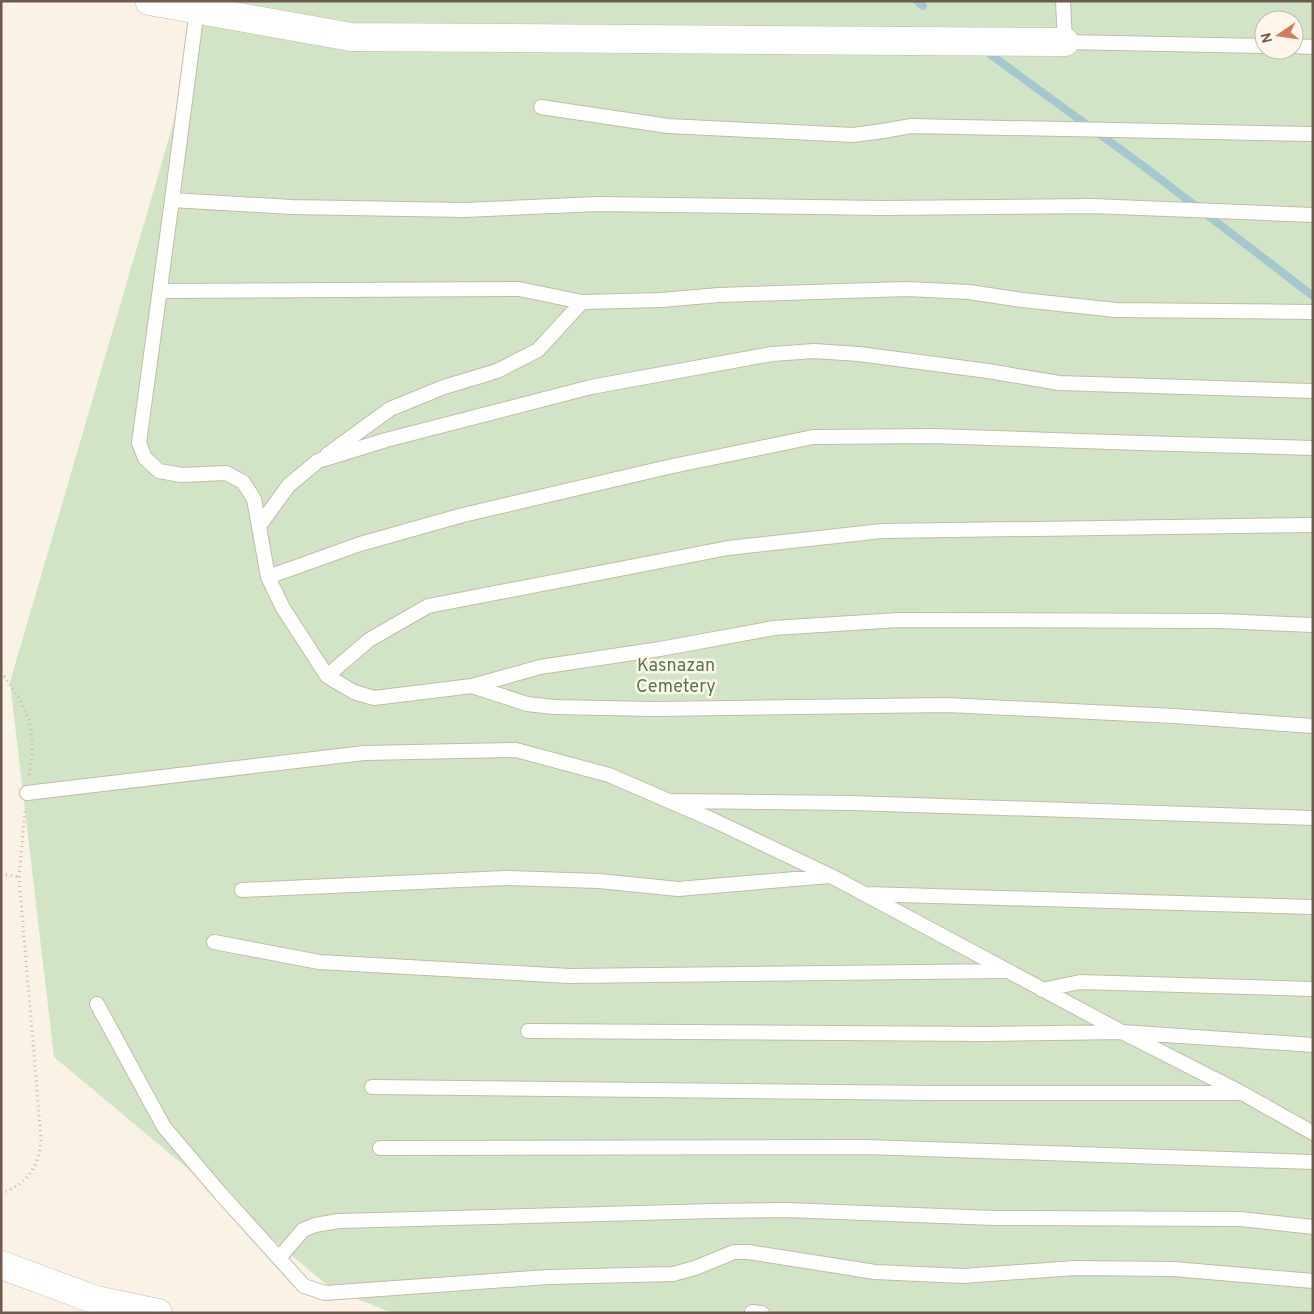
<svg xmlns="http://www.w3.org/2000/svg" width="1314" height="1314" font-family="Overpass,sans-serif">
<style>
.green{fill:#d1e5c6;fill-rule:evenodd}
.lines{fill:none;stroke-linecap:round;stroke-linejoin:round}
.stream{stroke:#a4c7d0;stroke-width:8}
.service-casing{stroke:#c6b9ab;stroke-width:16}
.minor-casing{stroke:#c6b9ab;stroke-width:29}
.path{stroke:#cfb7a4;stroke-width:3;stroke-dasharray:1 4;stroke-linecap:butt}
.service{stroke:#fff;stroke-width:14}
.minor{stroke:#fff;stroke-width:28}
.labels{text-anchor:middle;stroke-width:5;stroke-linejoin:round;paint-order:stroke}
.park-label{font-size:18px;fill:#55794a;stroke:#fcf6eb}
</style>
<rect width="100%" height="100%" fill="#f9f2e5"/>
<path class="green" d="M209 1H1313V1313H393L332 1289 54 1057 10 682ZM1264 20H1294V50H1264Z"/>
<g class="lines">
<path class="stream" d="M917 1 923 6
M983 49 1146 168 1313 296"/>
<defs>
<path id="service" d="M1063 1 1065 42 1264 46
M197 9 172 200 139 443 145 458 159 471 181 475 226 473 243 482 254 499 268 577 283 608 327 676 354 692 374 698 472 686 540 667 660 649 774 628 898 620 1220 621 1313 625
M1294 46 1313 47
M541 107 668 126 853 135 883 131 911 126 1313 134
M172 200 291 207 464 210 597 204 882 208 1092 206 1313 215
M160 291 519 289 582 302 661 300 719 295 907 289 969 292 1022 300 1116 310 1313 312
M327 455 390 409 444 387 497 371 538 350 582 302
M259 526 289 485 318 461 386 440 591 387 772 354 814 351 859 354 988 371 1059 383 1313 391
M268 577 360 544 463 515 668 467 813 437 933 436 1140 443 1313 448
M327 676 369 640 428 606 728 548 882 531 1313 525
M472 686 527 704 554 707 655 709 948 705 1174 716 1313 726
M27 793 364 753 516 750 609 775 713 820 831 876 1122 1032 1242 1093 1313 1133
M674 801 852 803 1313 818
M242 890 505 878 599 881 678 889 830 876
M866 894 1313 907
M214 942 319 962 569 976 1006 971
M1042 990 1080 982 1313 989
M97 1004 164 1127 220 1193 304 1286 325 1293 548 1277 673 1274 695 1268 734 1252H748L875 1272 963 1276 1075 1268 1174 1269 1313 1281
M528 1031 985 1034 1122 1032 1313 1045
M372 1087 935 1093H1239
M380 1148 865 1147 1313 1162
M279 1258 303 1230 315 1225 339 1221 714 1211 787 1210 994 1218 1241 1219 1313 1227
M752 1312 762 1313"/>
<path id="minor" d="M149 1 351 37 1065 42
M1 1265 96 1300 158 1313"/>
</defs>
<use href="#service" class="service-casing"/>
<use href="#minor" class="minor-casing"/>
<path class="path" d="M1 672C28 709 38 728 29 775
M1 874 19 877
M1 1193C28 1185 40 1164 41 1138L19 877 25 811"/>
<use href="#service" class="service"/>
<use href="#minor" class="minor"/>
</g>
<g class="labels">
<g class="park-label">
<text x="676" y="671">Kasnazan<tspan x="676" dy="21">Cemetery</tspan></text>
</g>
</g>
<rect width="1314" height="1314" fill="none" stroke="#6f5b4e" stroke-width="5"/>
<g transform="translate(1279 35) rotate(257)"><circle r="24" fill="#fcf6eb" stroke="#c4b8ac"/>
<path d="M0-4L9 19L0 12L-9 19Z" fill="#d47b5a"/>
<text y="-8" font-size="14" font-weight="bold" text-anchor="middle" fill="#6f5b4e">N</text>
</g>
</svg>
